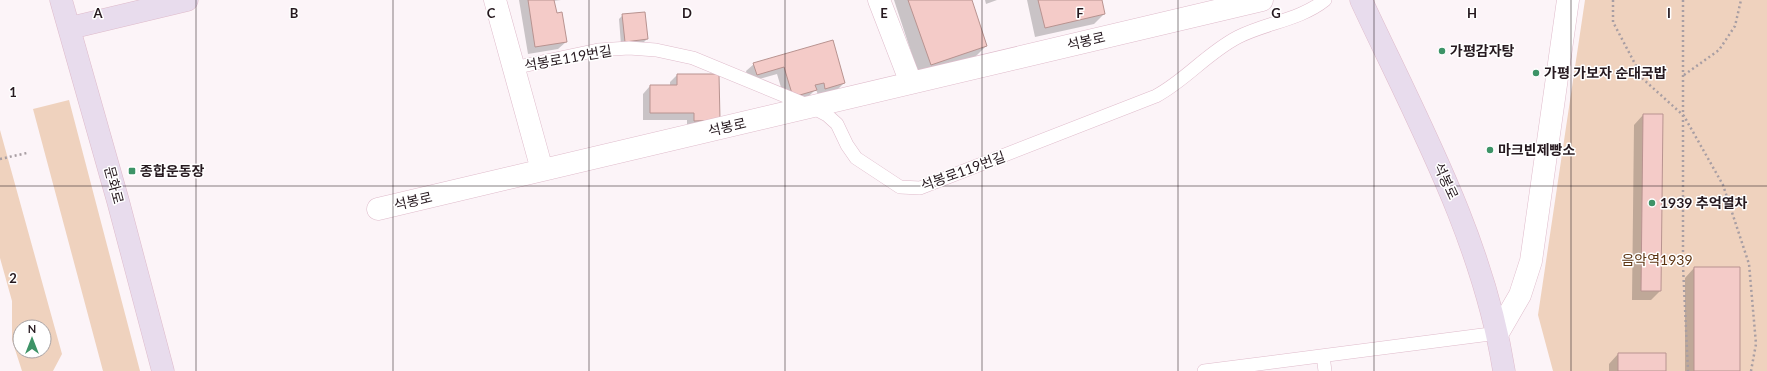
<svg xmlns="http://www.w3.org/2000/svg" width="1767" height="371" font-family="Lato,'Noto Sans KR',sans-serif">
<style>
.green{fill:#efd2be;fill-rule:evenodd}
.shadow{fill:#0003}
.building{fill:#f4cbc8;stroke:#b89390}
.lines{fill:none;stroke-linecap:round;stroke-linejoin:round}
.lane-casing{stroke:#dfbbcb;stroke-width:14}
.street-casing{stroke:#dfbbcb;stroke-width:23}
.secondary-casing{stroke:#dfbbcb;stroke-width:23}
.path{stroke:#a89ea3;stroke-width:2.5;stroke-dasharray:2 3;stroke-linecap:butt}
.lane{stroke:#fff;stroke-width:13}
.street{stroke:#fff;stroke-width:22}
.secondary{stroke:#e8dced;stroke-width:22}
.grid{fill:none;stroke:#26191f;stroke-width:1;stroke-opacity:0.55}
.poi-dot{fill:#3d9367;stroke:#fff;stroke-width:1.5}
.labels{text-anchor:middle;stroke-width:3;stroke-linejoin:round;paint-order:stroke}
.street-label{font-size:14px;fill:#26191f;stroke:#fff}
.poi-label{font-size:14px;font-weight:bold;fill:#26191f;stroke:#fff;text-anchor:start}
.park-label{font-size:14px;fill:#5c3310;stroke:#fff}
.grid-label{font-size:13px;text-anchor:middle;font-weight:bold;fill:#26191f;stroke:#fff;stroke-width:3;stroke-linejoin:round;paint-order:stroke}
</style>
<rect width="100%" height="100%" fill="#fcf4f8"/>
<path class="green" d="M1585 0H1767V371H1553L1538 315Z
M69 100 140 371H103L33 109Z
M0 130 62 354 53 371H22L12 340V301L0 258ZM20 327H44V351H20Z"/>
<path class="shadow" d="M519 0H561L553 1 566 42 558 49 528 54Z
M894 0H971L986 46 975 57 919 76Z
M985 0H997L986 4Z
M1027 0H1101L1104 14 1094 24 1035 37Z
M623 15 647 39 643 43 621 45 619 19Z
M832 42 844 83 837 90 818 95 816 89 808 97 786 104 777 74 749 82 746 71 754 64Z
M677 75 719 120 687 127V120H643V94L650 86H670V82Z
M1643 115 1660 291 1651 300H1632L1634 125Z
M1694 268 1739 371H1685V278Z
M1618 354 1665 371H1609V364Z"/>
<path class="building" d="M528 0H554L557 13 562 12 567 42 535 47Z
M908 0H972L987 46 931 65Z
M1038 0H1102L1105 14 1045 28Z
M645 12 648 39 625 42 622 14Z
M833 40 845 83 825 89 824 83 815 85 817 90 793 97 784 67 757 75 753 63Z
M677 74H719L720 120 694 121V113H650V85H677Z
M1643 114H1663L1661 291H1641Z
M1694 267H1740V371H1694Z
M1618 353H1666V371H1618Z"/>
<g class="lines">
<defs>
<path id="lane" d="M513 68 598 50 629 48 656 50 693 58 812 107 827 115 837 124 847 145 856 158 900 187 920 188 1156 96C1186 80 1207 53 1238 37 1265 23 1300 20 1325 0
M1323 356 1325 371
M1204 371 1498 333"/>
<path id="street" d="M495 0 542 170
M879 0 911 83
M378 209 1262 0
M1498 333 1520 295 1531 261 1568 0"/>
<path id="secondary" d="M61 0 118 201 163 371
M1361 0C1417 120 1483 239 1504 371
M70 28 187 0"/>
</defs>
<use href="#lane" class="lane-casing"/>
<use href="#street" class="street-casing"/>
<use href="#secondary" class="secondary-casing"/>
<path class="path" d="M1613 0V22L1643 79 1684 116 1723 185 1749 264 1756 344 1751 371
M1683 0V266L1688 371
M1684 75 1719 50 1735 26 1741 0
M0 159 27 153"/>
<use href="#lane" class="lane"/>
<use href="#street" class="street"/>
<use href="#secondary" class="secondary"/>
</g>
<path class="grid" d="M196 0V371M393 0V371M589 0V371M785 0V371M982 0V371M1178 0V371M1374 0V371M1571 0V371M0 186H1767"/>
<g class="poi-dot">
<circle cx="1442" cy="51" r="4"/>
<circle cx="1536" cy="73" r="4"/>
<circle cx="1490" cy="150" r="4"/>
<rect x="128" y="167" width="8" height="8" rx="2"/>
<circle cx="1652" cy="203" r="4"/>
</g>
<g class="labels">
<g class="street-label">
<text transform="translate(1086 41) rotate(-13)" y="5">석봉로</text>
<text transform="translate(568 58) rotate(-10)" y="5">석봉로119번길</text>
<text transform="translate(727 127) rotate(-13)" y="5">석봉로</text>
<text transform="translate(963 171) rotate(-20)" y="5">석봉로119번길</text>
<text transform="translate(1446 181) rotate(65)" y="5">석봉로</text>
<text transform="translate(114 185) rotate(75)" y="5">문화로</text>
<text transform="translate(413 201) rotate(-13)" y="5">석봉로</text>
</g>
<g class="poi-label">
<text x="1450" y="56">가평감자탕</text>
<text x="1544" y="78">가평 가보자 순대국밥</text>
<text x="1498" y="155">마크빈제빵소</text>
<text x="140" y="176">종합운동장</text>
<text x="1660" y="208">1939 추억열차</text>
</g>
<g class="park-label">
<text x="1657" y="265">음악역1939</text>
</g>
</g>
<g class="grid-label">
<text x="98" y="18">A</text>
<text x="294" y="18">B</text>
<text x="491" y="18">C</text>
<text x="687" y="18">D</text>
<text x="884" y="18">E</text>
<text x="1080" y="18">F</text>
<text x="1276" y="18">G</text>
<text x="1472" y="18">H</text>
<text x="1669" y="18">I</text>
<text x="13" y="97">1</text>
<text x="13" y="283">2</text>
</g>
<g transform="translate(32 339)"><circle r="19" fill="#ffffff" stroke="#a8a3a5"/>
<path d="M0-3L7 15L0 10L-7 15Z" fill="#3d9367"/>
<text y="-6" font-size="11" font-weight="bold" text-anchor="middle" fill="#26191f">N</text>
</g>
</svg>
